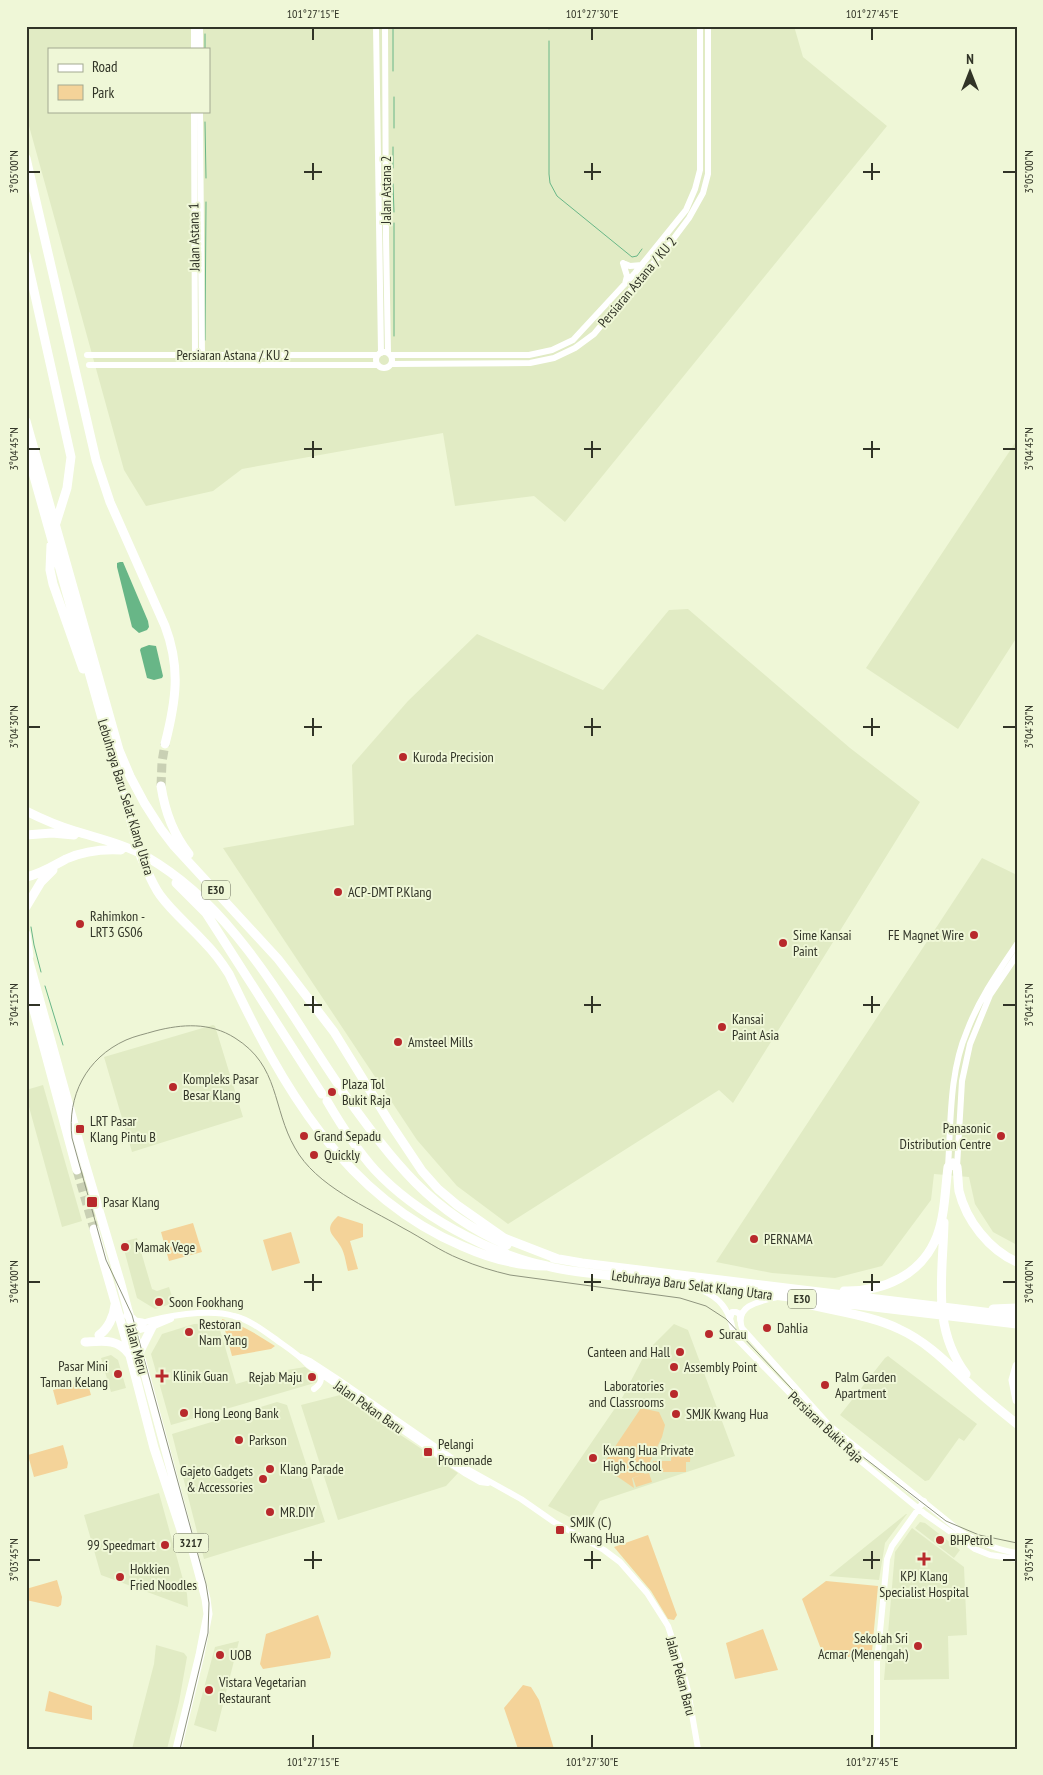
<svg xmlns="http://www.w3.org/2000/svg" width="1043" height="1775" font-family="'PT Sans Narrow',sans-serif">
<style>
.built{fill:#e1ebc4;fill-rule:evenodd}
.green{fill:#f4d399}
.water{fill:#68b687}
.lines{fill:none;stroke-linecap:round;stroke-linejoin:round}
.stream{stroke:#68b687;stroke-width:1}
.highway-tunnel{stroke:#c9d0b4;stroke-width:9;stroke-dasharray:9 4.5;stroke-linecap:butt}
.secondary{stroke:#fff;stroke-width:6}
.highway{stroke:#fff;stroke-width:9}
.tram{stroke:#8f957e;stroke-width:1}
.ticks{fill:none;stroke:#313427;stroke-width:2}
.poi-dot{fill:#b8292c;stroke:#eff7d7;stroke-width:2}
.labels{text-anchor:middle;stroke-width:4;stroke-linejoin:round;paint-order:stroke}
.shield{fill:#eff7d7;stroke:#6a6e5c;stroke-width:1}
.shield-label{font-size:12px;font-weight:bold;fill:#313427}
.street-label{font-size:14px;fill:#313427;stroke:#eff7d7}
.poi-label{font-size:14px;fill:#313427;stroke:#eff7d7;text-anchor:start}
.neatline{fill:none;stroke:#313427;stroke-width:2}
.ticks-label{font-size:12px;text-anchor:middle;fill:#313427}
</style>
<rect width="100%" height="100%" fill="#eff7d7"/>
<path class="built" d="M26 26H794L803 57 887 126 565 522 534 496 455 506 443 433 242 469 213 491 146 506 124 470 26 115ZM49 49H209V111H49Z
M1017 440V637L958 729 866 668Z
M688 609 850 748 920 802 733 1103 719 1090 508 1224 457 1186 417 1140 223 848 354 825 352 765 408 701 477 634 603 690 669 610Z
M982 858 1017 875V1245L993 1232 975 1204 969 1177 934 1174 931 1200 882 1266 835 1278 772 1273 716 1262Z
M213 1025 215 1026 243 1117 132 1152 104 1057Z
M43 1085 82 1221 62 1227 26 1096V1090Z
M137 1238 152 1289 157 1291 169 1287 174 1303 155 1309 137 1298 122 1242Z
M218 1323 236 1384 281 1371 305 1367 317 1376 318 1382 171 1425 151 1354 162 1334 194 1324Z
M674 1324 688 1330 735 1456 600 1501 588 1522 583 1524 548 1506 622 1398 646 1352Z
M111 1355 118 1360 126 1388 111 1392 101 1358Z
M888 1356 977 1424 964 1441 959 1438 929 1480 925 1481 840 1415 885 1358Z
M340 1395 458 1473 446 1486 338 1520 301 1405Z
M277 1402 287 1405 325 1522 204 1559 172 1434Z
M159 1493 187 1594 188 1607 101 1575 84 1515Z
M906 1514H907L885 1543 879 1580 829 1576Z
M920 1522 925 1523 960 1550 954 1558 915 1528Z
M912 1528 964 1567 967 1635 948 1636 949 1679 884 1680 895 1552Z
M239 1641 216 1732 194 1725 215 1647Z
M156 1645 184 1653 187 1657 179 1702 167 1749H132L154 1664Z"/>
<path class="green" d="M338 1216 363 1224V1237L350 1241 358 1269 348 1271C346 1264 345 1254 341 1247 334 1234 322 1231 338 1216Z
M193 1223 202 1252 169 1261 161 1232Z
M291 1232 300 1263 272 1271 263 1240Z
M222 1319C241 1324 258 1335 275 1346L271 1349 232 1356Z
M87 1381 91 1395 57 1405 53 1390Z
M641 1408 659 1412 665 1425 662 1437 644 1474 649 1473 652 1482 636 1487 633 1478 644 1474 632 1478 634 1488 602 1466Z
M63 1445 68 1463 67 1468 34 1477 28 1455Z
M672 1447H691L690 1462H686V1472H653V1461H671Z
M648 1535 677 1615 674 1620 668 1619 651 1591 614 1547Z
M57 1580 62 1597 61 1605 58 1607 26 1600V1589Z
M826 1581 878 1586 872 1651 866 1657H824L802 1599Z
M318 1615 331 1653 330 1658 263 1669 260 1664 266 1634Z
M763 1629 778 1670 735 1679 726 1643Z
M523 1685 531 1687 539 1700 554 1749H518L504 1708Z
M49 1691 92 1706V1720L45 1711Z"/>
<path class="water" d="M120 562H123L148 621 149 627 147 630 139 633 132 627 117 567V563Z
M149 645 156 646 163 676 162 678 154 680 147 678 140 650 141 648Z"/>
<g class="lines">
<path class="stream" d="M393 26V71
M549 26V29
M205 34V49
M549 41V174L550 183 557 196 632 257 637 256 642 249
M205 122 206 178
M394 128V97
M393 147V168
M393 184 394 212
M394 223V336
M205 340 206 202
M31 927 34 945 41 972
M45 986 63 1045"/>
<path class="highway-tunnel" d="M161 786 162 762 165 744
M77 1170 94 1229"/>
<path class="secondary" d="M200 26V49
M376 26 381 353
M385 26 386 237 388 353
M194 49V26
M194 111 195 357
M200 111 202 357
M623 263 627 276 625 284
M623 263 630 266 642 265
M376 360a8 8 0 1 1 16 0a8 8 0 1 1-16 0Z
M87 355H378
M391 355H529L552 350 573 340 635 273 686 210 695 189 700 170V26
M391 364 530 363 554 358 575 348 594 334 671 242 689 218 703 193 708 174V26
M89 365H378
M948 1167C951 1123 949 1073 967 1031 979 999 998 972 1017 944
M957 1167 962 1081 970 1044 990 995 1017 955
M698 1289C713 1294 725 1304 730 1319 733 1326 732 1333 737 1339L835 1440 925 1514 975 1549 990 1555 1017 1559
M777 1297C761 1301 734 1305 742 1328L829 1425 961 1532C979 1542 996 1550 1017 1553
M730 1319 732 1312H736L740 1314V1320
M139 1324C164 1316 209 1308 234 1316 250 1320 264 1331 278 1341 288 1348 299 1355 308 1365L466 1474 480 1482 488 1483
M131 1332 152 1327 171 1319
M301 1357 310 1361 336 1378 469 1470 521 1499 554 1522 604 1550 620 1562 647 1593 668 1626 682 1668 688 1691 698 1749
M314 1389C321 1384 323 1379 318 1372
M877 1749V1663L887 1559 892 1546 924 1501"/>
<path class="highway" d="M26 158 96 460 110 502 165 626C181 668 176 701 165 744
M26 255 71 457 67 488 56 523
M26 421 119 750 130 776 145 804 161 829 174 846 278 959 334 1032 390 1123 422 1171 438 1189 457 1205 504 1238 558 1259
M26 448 141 857C147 870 152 884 160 895 173 913 191 927 205 943 214 952 222 963 229 974 281 1084 343 1196 462 1246 489 1258 516 1266 546 1266
M51 545 50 570 53 584 83 669
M161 786C165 812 173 834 189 854
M26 811C42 819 58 826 75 831 100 839 124 844 147 857 235 908 282 1002 338 1084
M26 835 52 833 74 835
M26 877C41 874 53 866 66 859 84 851 102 849 121 850
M176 883 206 913 322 1094
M26 907 41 882 53 870
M26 934 29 956
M26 951 84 1160 120 1281 206 1599 208 1614 200 1655 177 1749
M26 981 77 1170
M342 1091C391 1158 428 1211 507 1245
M327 1101C341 1125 356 1149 375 1170 415 1213 489 1254 547 1266 560 1270 574 1271 588 1273L1017 1324
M944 1222C943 1276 931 1327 966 1374
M94 1229 126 1340 154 1448 184 1539
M553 1258 582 1263 1017 1316
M844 1291C883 1292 922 1275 937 1236 945 1215 945 1190 948 1167L953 1163 957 1167C958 1175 958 1183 959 1191 966 1220 989 1250 1017 1262
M807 1304C837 1312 870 1315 899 1329 928 1342 950 1366 973 1387 987 1400 1002 1412 1017 1424
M993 1309 1017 1308
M128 1315 135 1322 142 1323
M99 1335C108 1329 114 1316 115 1305
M85 1342C102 1341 118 1338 129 1354
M139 1353 152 1327
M1017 1366 1013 1380 1017 1400"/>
<path class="tram" d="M180 1749 208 1633 209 1603 206 1584 132 1315 106 1260 72 1138C67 1096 86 1058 126 1040 135 1036 145 1034 155 1031 182 1024 210 1022 235 1038 280 1066 272 1108 295 1148 316 1186 367 1207 403 1228 422 1238 440 1251 460 1259 476 1266 493 1271 510 1275L680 1298 706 1306 726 1319 821 1420 858 1453 946 1521 979 1535 1017 1543"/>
</g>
<path class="ticks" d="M313 28V40M592 28V40M872 28V40M313 163V180M592 163V180M872 163V180M28 172H40M304 172H322M584 172H601M863 172H880M1003 172H1016M313 441V458M592 441V458M872 441V458M28 449H40M304 449H322M584 449H601M863 449H880M1003 449H1016M313 718V736M592 718V736M872 718V736M28 727H40M304 727H322M584 727H601M863 727H880M1003 727H1016M313 996V1013M592 996V1013M872 996V1013M28 1005H40M304 1005H322M584 1005H601M863 1005H880M1003 1005H1016M313 1274V1291M592 1274V1291M872 1274V1291M28 1282H40M304 1282H322M584 1282H601M863 1282H880M1003 1282H1016M313 1551V1569M592 1551V1569M872 1551V1569M28 1560H40M304 1560H322M584 1560H601M863 1560H880M1003 1560H1016M313 1735V1748M592 1735V1748M872 1735V1748"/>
<g class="poi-dot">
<circle cx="403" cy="757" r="5"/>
<circle cx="338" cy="892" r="5"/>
<circle cx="80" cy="924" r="5"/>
<circle cx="974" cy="935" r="5"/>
<circle cx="783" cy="943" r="5"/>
<circle cx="722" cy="1027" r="5"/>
<circle cx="398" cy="1042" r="5"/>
<circle cx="173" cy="1087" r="5"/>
<circle cx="332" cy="1092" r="5"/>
<rect x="75" y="1124" width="10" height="10" rx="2.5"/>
<circle cx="304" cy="1136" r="5"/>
<circle cx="1001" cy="1136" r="5"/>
<circle cx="314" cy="1155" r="5"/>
<rect x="86" y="1196" width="12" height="12" rx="2.5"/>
<circle cx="754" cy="1239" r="5"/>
<circle cx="125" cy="1247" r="5"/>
<circle cx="159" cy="1302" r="5"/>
<circle cx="767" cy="1328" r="5"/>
<circle cx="189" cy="1332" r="5"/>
<circle cx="709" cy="1334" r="5"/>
<circle cx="680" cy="1352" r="5"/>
<circle cx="674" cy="1367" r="5"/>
<circle cx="118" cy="1374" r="5"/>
<path d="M159.5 1368.5h5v5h5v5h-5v5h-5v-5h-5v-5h5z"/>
<circle cx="312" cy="1377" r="5"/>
<circle cx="825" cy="1385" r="5"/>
<circle cx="674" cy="1394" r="5"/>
<circle cx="184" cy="1413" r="5"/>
<circle cx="676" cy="1414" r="5"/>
<circle cx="239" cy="1440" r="5"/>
<rect x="423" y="1447" width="10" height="10" rx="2.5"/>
<circle cx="593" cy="1458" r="5"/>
<circle cx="270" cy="1469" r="5"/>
<circle cx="263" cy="1479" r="5"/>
<circle cx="270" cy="1512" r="5"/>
<rect x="555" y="1525" width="10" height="10" rx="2.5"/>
<circle cx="940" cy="1540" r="5"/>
<circle cx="165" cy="1545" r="5"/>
<path d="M921.5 1551.5h5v5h5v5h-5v5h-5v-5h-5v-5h5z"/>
<circle cx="120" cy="1577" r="5"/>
<circle cx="918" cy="1646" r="5"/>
<circle cx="220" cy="1655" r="5"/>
<circle cx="209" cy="1690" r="5"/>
</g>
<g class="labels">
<g class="shield">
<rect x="202" y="880.5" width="28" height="19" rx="4"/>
<rect x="788" y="1289.5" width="28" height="19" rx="4"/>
<rect x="173.5" y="1533.5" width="35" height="19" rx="4"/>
</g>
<g class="shield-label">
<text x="216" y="894">E30</text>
<text x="802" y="1303">E30</text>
<text x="191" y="1547">3217</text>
</g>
<g class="street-label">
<text transform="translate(386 190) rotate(-90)" y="5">Jalan Astana 2</text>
<text transform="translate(194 237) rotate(-91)" y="5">Jalan Astana 1</text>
<text transform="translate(637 282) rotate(-50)" y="5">Persiaran Astana / KU 2</text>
<text x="233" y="360">Persiaran Astana / KU 2</text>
<text transform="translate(126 797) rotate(73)" y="5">Lebuhraya Baru Selat Klang Utara</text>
<text transform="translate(692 1285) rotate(7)" y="5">Lebuhraya Baru Selat Klang Utara</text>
<text transform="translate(137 1349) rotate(75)" y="5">Jalan Meru</text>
<text transform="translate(369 1407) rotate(35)" y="5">Jalan Pekan Baru</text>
<text transform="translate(826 1427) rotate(43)" y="5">Persiaran Bukit Raja</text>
<text transform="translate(681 1676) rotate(75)" y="5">Jalan Pekan Baru</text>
</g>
<g class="poi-label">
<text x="413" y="762">Kuroda Precision</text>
<text x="348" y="897">ACP-DMT P.Klang</text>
<text x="90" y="921">Rahimkon -<tspan x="90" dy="16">LRT3 GS06</tspan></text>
<text x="793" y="940">Sime Kansai<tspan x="793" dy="16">Paint</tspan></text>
<text x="964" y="940" text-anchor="end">FE Magnet Wire</text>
<text x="732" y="1024">Kansai<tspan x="732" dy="16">Paint Asia</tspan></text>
<text x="408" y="1047">Amsteel Mills</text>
<text x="183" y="1084">Kompleks Pasar<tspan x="183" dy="16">Besar Klang</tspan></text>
<text x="342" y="1089">Plaza Tol<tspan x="342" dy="16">Bukit Raja</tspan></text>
<text x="90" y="1126">LRT Pasar<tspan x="90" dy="16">Klang Pintu B</tspan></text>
<text x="991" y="1133" text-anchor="end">Panasonic<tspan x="991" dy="16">Distribution Centre</tspan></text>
<text x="314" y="1141">Grand Sepadu</text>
<text x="324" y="1160">Quickly</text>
<text x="103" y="1207">Pasar Klang</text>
<text x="764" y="1244">PERNAMA</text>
<text x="135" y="1252">Mamak Vege</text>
<text x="169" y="1307">Soon Fookhang</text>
<text x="199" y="1329">Restoran<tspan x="199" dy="16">Nam Yang</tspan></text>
<text x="777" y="1333">Dahlia</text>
<text x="719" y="1339">Surau</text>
<text x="670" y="1357" text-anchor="end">Canteen and Hall</text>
<text x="108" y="1371" text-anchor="end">Pasar Mini<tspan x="108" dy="16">Taman Kelang</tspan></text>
<text x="684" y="1372">Assembly Point</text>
<text x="173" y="1381">Klinik Guan</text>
<text x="302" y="1382" text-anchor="end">Rejab Maju</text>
<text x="835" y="1382">Palm Garden<tspan x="835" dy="16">Apartment</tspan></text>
<text x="664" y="1391" text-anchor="end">Laboratories<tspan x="664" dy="16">and Classrooms</tspan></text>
<text x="194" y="1418">Hong Leong Bank</text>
<text x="686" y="1419">SMJK Kwang Hua</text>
<text x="249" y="1445">Parkson</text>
<text x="438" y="1449">Pelangi<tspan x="438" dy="16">Promenade</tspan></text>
<text x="603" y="1455">Kwang Hua Private<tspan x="603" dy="16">High School</tspan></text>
<text x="280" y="1474">Klang Parade</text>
<text x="253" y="1476" text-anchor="end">Gajeto Gadgets<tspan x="253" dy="16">&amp; Accessories</tspan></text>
<text x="280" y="1517">MR.DIY</text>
<text x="570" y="1527">SMJK (C)<tspan x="570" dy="16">Kwang Hua</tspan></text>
<text x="950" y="1545">BHPetrol</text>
<text x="155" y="1550" text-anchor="end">99 Speedmart</text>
<text x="130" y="1574">Hokkien<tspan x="130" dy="16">Fried Noodles</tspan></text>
<text x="924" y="1581" text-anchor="middle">KPJ Klang<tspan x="924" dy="16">Specialist Hospital</tspan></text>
<text x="908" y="1643" text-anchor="end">Sekolah Sri<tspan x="908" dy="16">Acmar (Menengah)</tspan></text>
<text x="230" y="1660">UOB</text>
<text x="219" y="1687">Vistara Vegetarian<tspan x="219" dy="16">Restaurant</tspan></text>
</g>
</g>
<rect width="1043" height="1775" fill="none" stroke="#eff7d7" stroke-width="55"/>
<rect x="48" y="48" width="162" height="65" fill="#eff7d7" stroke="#a3a991"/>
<rect x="58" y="64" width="25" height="8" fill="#ffffff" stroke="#a3a991"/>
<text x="92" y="72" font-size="15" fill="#313427">Road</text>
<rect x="58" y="85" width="25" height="15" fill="#f4d399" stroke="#a3a991"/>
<text x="92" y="98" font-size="15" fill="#313427">Park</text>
<g transform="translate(970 72)" stroke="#eff7d7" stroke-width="4" paint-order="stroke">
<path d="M0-4L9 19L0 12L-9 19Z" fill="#313427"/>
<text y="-8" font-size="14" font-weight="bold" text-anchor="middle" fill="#313427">N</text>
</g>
<rect x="28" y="28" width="988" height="1720" class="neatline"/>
<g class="ticks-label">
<text x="313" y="18">101°27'15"E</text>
<text x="592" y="18">101°27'30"E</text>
<text x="872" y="18">101°27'45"E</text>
<text transform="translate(14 172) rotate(-90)" y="4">3°05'00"N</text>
<text transform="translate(1029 172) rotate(-90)" y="4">3°05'00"N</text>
<text transform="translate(14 449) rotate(-90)" y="4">3°04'45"N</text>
<text transform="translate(1029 449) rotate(-90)" y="4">3°04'45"N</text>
<text transform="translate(14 727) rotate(-90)" y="4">3°04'30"N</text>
<text transform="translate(1029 727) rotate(-90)" y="4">3°04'30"N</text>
<text transform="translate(14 1005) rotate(-90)" y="4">3°04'15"N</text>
<text transform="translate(1029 1005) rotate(-90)" y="4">3°04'15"N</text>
<text transform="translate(14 1282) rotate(-90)" y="4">3°04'00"N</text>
<text transform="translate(1029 1282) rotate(-90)" y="4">3°04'00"N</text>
<text transform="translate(14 1560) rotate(-90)" y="4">3°03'45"N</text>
<text transform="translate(1029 1560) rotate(-90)" y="4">3°03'45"N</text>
<text x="313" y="1766">101°27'15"E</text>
<text x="592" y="1766">101°27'30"E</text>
<text x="872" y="1766">101°27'45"E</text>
</g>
</svg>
